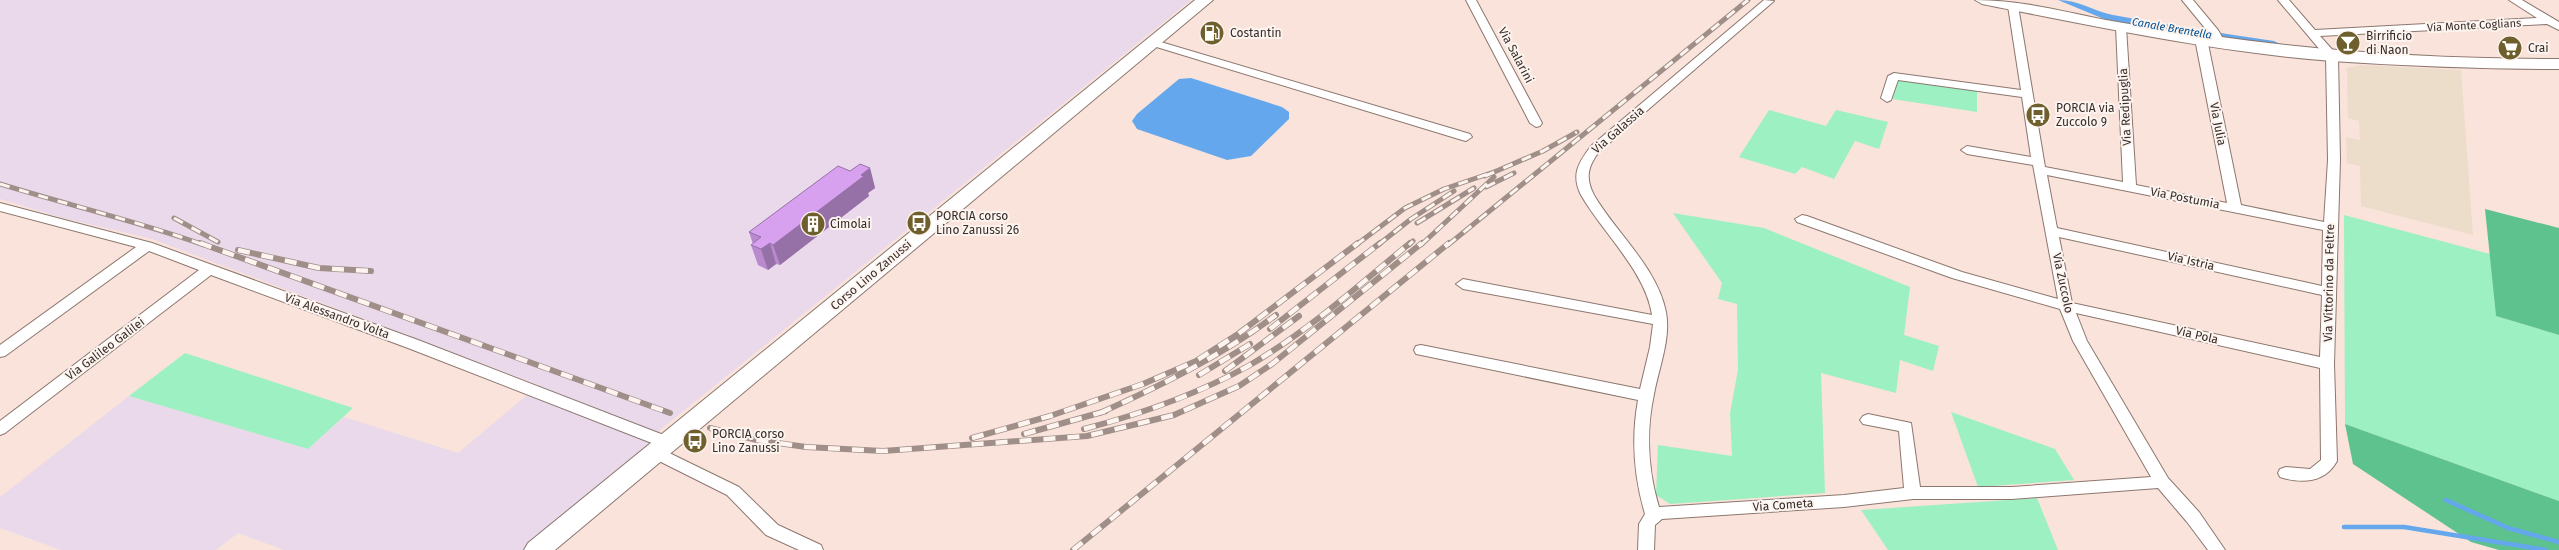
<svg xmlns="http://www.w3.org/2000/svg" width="2559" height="550" font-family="'Fira Sans',sans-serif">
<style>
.industrial{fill:#e9d9eb}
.education{fill:#ecdcca}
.green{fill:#9df0c1}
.forest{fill:#5dc28d}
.water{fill:#64a7ec}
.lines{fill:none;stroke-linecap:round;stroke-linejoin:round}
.stream{stroke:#64a7ec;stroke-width:4.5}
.canal{fill:#64a7ec;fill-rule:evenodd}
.street-casing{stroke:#8c776f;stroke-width:2}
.secondary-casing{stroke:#8c776f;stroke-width:2}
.primary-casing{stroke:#8c776f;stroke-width:2}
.street{fill:#fff;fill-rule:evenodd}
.secondary{fill:#fff;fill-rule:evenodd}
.primary{fill:#fff;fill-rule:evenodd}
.rail-far1-casing{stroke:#9f8f88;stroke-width:5}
.rail-casing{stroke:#9f8f88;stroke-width:6}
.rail-far1{stroke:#fdf4f0;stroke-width:3;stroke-dasharray:10;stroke-linecap:butt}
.rail{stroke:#fdf4f0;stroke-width:4.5;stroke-dasharray:12;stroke-linecap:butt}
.wall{fill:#b98ace}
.shaded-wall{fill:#9671a7}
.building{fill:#d7a1ef;stroke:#9671a7}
.labels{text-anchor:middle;stroke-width:4;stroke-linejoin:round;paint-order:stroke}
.far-street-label{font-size:11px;fill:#362d29;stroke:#fdf4f0}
.far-water-label{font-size:11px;font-style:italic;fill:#055291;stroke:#fdf4f0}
.poi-label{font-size:12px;fill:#362d29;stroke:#fdf4f0;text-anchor:start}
.street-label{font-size:12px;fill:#362d29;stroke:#fdf4f0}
</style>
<rect width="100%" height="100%" fill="#fae3da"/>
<path class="industrial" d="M0 0H1191L660 430 659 445 532 550H284L238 533 216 550H61L0 528V497L129 396 308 449 344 417 458 453 539 385 152 239 63 218 0 199Z"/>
<path class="education" d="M2362 65 2461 70 2473 235 2361 206 2360 166 2347 163 2346 137 2360 140 2359 121 2348 118 2347 68Z"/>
<path class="green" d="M1898 78 1977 89V112L1892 99Z
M1769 110 1826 126 1836 110 1888 122 1879 149 1855 141 1834 179 1802 167 1795 174 1739 157Z
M1673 213 1764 228 1910 287 1904 335 1939 346 1933 371 1900 360 1896 393 1821 373 1825 493 1670 504 1656 495 1658 445 1732 456 1730 413 1738 370 1737 304 1718 299 1722 283Z
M2344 215 2490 254 2496 316 2559 335V501L2345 424Z
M185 353 353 408 308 449 129 396Z
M1951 412 2055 449 2074 480 1978 487Z
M2037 498 2058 550H1888L1861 510Z"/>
<path class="forest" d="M2485 209 2559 228V335L2496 316Z
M2345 424 2559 501V550H2499L2471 542 2353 464Z"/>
<path class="water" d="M1191 78 1282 107 1289 112V119L1251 156 1227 160 1137 129 1132 121 1137 114 1179 79Z"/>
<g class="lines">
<path class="stream" d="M2446 500 2508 528 2559 542
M2344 527H2404L2546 550"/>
<path class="canal" d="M2058 0C2079 0 2093 11 2113 15 2167 25 2220 33 2274 41L2280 44 2274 47 2171 32 2104 19Z"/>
<defs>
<path id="street" d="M1466 0H1476L1542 123 1540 126 1536 127 1530 123Z
M1764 0 1774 1 1599 152C1588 166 1585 178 1594 195 1616 233 1657 267 1666 312 1671 339 1659 367 1654 394 1646 431 1648 471 1659 507L1844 495 1904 488 1899 431 1863 424 1860 420 1863 416 1868 414 1911 423 1920 487H2012L2151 477 2073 341 2060 309 1952 278 1797 222 1795 219 1802 215 1807 216 1962 272 2058 299 2033 165 1967 154 1961 150 1967 146 2031 157 2022 97 1898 80 1891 100 1887 102 1881 98 1888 76 1894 73 2021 90 2008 6 2009 4 2013 3 2018 6 2045 167 2123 182 2116 27 2121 24 2126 27 2136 185 2227 203 2195 39 2201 36 2207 39 2241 205 2324 222 2328 160 2326 57 2278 0H2289L2315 30 2537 18 2509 0H2522L2559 22V30L2547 24 2320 36 2338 56 2340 160 2334 364 2337 461C2325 483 2302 484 2280 477L2278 473 2280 469 2286 467 2310 469 2321 460 2320 368 2076 313 2087 341 2168 478 2199 512 2225 550H2208L2187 522 2158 488 2012 499H1913L1844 507 1662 519 1655 525 1654 550H1638L1639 524 1645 514C1634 477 1631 439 1638 400L1421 355 1416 354 1414 350 1416 346 1421 345 1640 389 1650 347 1653 324 1463 289 1456 284 1463 279 1652 315C1646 272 1602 232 1581 195 1571 175 1578 163 1591 146ZM2047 175 2323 230 2322 286 2057 228ZM2059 237 2322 295 2320 357 2072 303Z
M2182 0H2193L2218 30 2225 42 2223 44H2215L2209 33Z
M1154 40 1470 134 1472 137 1466 141 1462 140 1150 45 1148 43Z
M0 203 152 243 418 340 674 439 676 443 674 447H662L408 348 211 275 5 433 0 435V421L199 270 149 251 5 356 0 357V345L136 247 0 211Z
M657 447 739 487 778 525 821 545 823 550H799L766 535 727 495 651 457 649 453 651 449Z"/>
<path id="secondary" d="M1975 0C2019 0 2062 11 2106 20 2139 26 2173 30 2207 35 2324 52 2441 59 2559 59V69C2484 69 2408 66 2332 61 2215 52 2098 27 1982 4Z"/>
<path id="primary" d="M1195 0H1213L555 550H524L528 543Z"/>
</defs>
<use href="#street" class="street-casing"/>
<use href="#secondary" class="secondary-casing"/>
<use href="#primary" class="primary-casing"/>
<use href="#street" class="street"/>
<use href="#secondary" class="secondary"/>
<use href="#primary" class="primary"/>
<defs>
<path id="rail-far1" d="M1485 176 1543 151 1577 132
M0 184C68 205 137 221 204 245
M1486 187 1514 173
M174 218 218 242
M1417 223 1474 188
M1356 245 1405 208 1444 189 1491 173
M1378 245 1411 219 1454 191
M1409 245 1413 241
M1421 245 1494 177
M1448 245 1748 0"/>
<path id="rail" d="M200 243 670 413
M238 250 319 268 371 271
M1270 329 1380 243
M1225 371 1299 316
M1199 375 1250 344
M1100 413C1162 385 1221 356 1276 315
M710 428 757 440 806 447 883 451 1087 436 1174 415 1239 386 1272 364 1422 243
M1084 429C1141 414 1198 394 1250 365 1308 331 1358 286 1410 243
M1024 434 1106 411
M972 438 1050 416 1143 384 1196 361 1238 334 1358 243
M1073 550 1449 243"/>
</defs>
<use href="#rail-far1" class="rail-far1-casing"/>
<use href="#rail" class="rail-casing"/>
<use href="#rail-far1" class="rail-far1"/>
<use href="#rail" class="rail"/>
</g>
<path class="wall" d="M870 168 875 188 868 193 869 196 780 265 776 264 768 270 758 265 751 245 753 244 749 232 850 171Z"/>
<path class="shaded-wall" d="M870 168 875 188 868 193 869 196 780 265 773 245Z
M770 243 776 264 768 270 761 249Z"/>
<path class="building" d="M860 164 870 168 861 175 864 176 773 245 770 243 761 249 751 245 761 237 749 232 838 166 850 171Z"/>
<defs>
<symbol id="fuel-disc" viewBox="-11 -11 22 22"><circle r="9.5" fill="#6e5f2c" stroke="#fdf4f0"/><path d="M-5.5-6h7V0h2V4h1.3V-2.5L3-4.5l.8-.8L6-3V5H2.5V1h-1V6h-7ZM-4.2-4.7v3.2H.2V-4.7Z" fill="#fff"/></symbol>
<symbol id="bar-disc" viewBox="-11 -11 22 22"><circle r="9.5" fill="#6e5f2c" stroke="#fdf4f0"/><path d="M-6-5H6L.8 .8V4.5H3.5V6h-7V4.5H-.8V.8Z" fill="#fff"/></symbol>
<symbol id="supermarket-disc" viewBox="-11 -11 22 22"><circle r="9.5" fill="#6e5f2c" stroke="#fdf4f0"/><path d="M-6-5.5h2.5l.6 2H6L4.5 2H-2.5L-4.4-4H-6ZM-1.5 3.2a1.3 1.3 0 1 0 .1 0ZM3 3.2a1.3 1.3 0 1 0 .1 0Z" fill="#fff"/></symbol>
<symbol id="bus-disc" viewBox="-11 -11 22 22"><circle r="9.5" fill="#6e5f2c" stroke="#fdf4f0"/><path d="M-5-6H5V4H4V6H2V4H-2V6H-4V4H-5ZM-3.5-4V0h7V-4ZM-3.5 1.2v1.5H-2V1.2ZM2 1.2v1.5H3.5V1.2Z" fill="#fff"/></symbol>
<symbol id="building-disc" viewBox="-11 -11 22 22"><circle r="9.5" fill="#6e5f2c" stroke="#fdf4f0"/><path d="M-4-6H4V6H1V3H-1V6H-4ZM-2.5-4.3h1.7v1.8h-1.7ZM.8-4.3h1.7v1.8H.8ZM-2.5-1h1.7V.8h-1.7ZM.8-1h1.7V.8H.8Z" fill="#fff"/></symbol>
</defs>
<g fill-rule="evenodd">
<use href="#fuel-disc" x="1198" y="19" width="28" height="28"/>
<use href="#bar-disc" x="2334" y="29" width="28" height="28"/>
<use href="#supermarket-disc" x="2496" y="34" width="28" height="28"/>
<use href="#bus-disc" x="2024" y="101" width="28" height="28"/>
<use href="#bus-disc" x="905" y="209" width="28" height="28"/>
<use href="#building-disc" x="799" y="210" width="28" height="28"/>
<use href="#bus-disc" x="681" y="427" width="28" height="28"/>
</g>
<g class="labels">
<g class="far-street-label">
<text transform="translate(2474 25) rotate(-3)" y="4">Via Monte Coglians</text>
</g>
<g class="far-water-label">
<text transform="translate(2172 28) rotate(10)" y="4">Canale Brentella</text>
</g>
<g class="poi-label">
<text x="1230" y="37">Costantin</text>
<text x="2366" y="40">Birrificio<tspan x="2366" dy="14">di Naon</tspan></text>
<text x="2528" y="52">Crai</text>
<text x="2056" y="112">PORCIA via<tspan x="2056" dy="14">Zuccolo 9</tspan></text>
<text x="936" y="220">PORCIA corso<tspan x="936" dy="14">Lino Zanussi 26</tspan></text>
<text x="830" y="228">Cimolai</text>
<text x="712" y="438">PORCIA corso<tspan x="712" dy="14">Lino Zanussi</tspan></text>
</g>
<g class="street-label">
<text transform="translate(1516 55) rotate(62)" y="4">Via Salarini</text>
<text transform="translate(2125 107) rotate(-93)" y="4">Via Redipuglia</text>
<text transform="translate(2218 124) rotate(79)" y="4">Via Julia</text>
<text transform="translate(1618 130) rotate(-41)" y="4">Via Galassia</text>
<text transform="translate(2185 198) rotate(11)" y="4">Via Postumia</text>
<text transform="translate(2191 261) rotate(13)" y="4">Via Istria</text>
<text transform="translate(871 275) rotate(-40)" y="4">Corso Lino Zanussi</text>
<text transform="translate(2063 283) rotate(78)" y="4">Via Zuccolo</text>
<text transform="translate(2329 283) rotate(-89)" y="4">Via Vittorino da Feltre</text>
<text transform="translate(337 316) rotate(20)" y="4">Via Alessandro Volta</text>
<text transform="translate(2197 335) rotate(13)" y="4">Via Pola</text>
<text transform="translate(105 349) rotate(-37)" y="4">Via Galileo Galilei</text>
<text transform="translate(1783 505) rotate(-4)" y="4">Via Cometa</text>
</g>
</g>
</svg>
